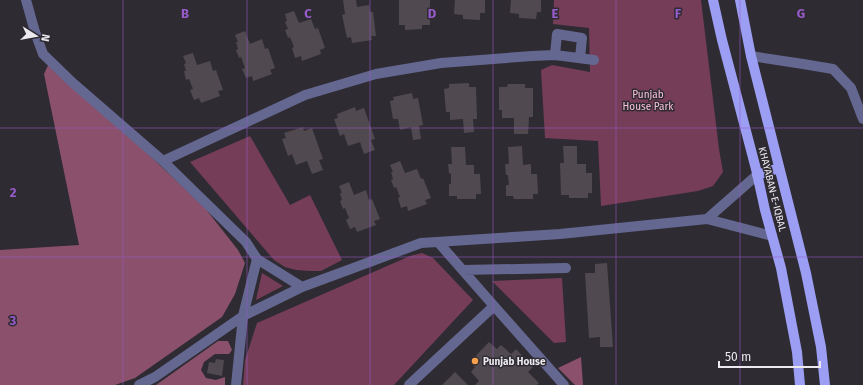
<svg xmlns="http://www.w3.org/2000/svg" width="863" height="385" font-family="'Fira Sans',sans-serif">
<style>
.green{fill:#753d57}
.forest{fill:#8b516c}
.building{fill:#504950}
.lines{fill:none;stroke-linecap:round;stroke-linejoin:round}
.minor{stroke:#646790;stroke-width:10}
.major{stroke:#9b9ef3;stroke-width:10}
.grid{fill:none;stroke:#975ccb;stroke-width:1;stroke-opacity:0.55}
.poi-dot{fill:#f8a14a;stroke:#2f2b33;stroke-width:1.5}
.labels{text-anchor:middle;stroke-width:3;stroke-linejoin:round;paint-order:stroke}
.park-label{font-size:10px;fill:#fac3da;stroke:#2f2b33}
.street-label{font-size:10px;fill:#eceaef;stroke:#2f2b33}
.poi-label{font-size:10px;font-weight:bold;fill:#eceaef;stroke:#2f2b33;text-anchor:start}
.grid-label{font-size:13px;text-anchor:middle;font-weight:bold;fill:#975ccb;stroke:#2f2b33;stroke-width:3;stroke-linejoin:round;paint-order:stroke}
</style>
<rect width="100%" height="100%" fill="#2f2b33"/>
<path class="green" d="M554 0H701L719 149 723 172 713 186 698 191 601 206 598 141 545 138 541 70 552 65 590 72 589 28 553 24Z
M250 136 290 205 310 195 342 260 321 271H310L296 270 285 267 274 260 190 162Z
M422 253 433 258 473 300 394 385H243L245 360 257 323 410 256Z
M262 273 283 286 256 300Z
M562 278 566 342 554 343 492 281Z"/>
<path class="forest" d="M50 61 205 208 238 250 245 263 235 294 222 317 135 378 115 385H0V250L79 245 44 74Z
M218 341H228L232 350 229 354H215L204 362 201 370 206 378 216 380 225 377V385H156Z
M581 357 583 385H575L558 368Z"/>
<path class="building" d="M343 0H356L357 7 369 5 370 12H373L376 36H371L372 40 352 43 351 37 347 38 342 15 345 14Z
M399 0H430V25H422V29L405 30V25H399Z
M455 0H485V13H480V20L463 19V15L454 14Z
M511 0H541V12H537L536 19 519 18V14L510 13Z
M294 11 299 23 311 19 315 29 318 28 325 48 320 50 321 54 302 61 301 56 295 58 292 48 294 47 290 37 288 38 285 30 288 29 285 22 287 21 285 14Z
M245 31 250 44 262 39 265 49 268 48 275 68 270 70 272 74 253 81 252 76 246 78 242 69 245 68 241 57 239 58 236 50 238 49 236 42H238L235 35Z
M193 53 197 65 210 61 213 71 216 70 223 90 218 91 220 96 201 103 199 98 194 100 190 90 193 89 189 79 186 80 184 71H186L184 64 186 63 183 56Z
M469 83V87H476L477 119H473L474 132 464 133 463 119 450 120V112H446L444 89 449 88V84Z
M508 84H525V88H533V117H529L528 134H514V118H502V110H499V87H507Z
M412 93 413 99 418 98 423 125 419 126 421 139 413 140 411 127 400 130 398 119H393L390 101 394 100 393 97Z
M355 107 356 111 364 108 375 139 371 140 375 150 364 154 360 142 348 146 344 134 340 136 334 119 338 118 337 114Z
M303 127 304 131 312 128 323 159 319 160 323 170 312 174 307 161 296 165 292 154 288 156 282 139 286 138 284 133Z
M522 146 523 165 531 164V174H537L538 194H533V199H514L513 196H506V185H509L508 175H506L505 164H509L508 147Z
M563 146H577V164H586V173H592V193H588V198H569V195H561L560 163H564Z
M451 147H465L466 165H474V174H480L481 194H476V199H457V196H449V184H451V174L449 173 448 164H452Z
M400 161 405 173 417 169 421 179 423 178 431 198 425 200 427 204 408 211 407 206 401 208 398 198 400 197 396 187 394 188 391 180 393 179 391 172H393L390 165Z
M349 182 354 195 366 190 369 200 372 199 380 219 374 221 376 225 357 232 355 227 350 229 346 220 349 218 345 208 343 209 340 201 342 200 340 193H342L339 186Z
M607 263 613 347H600V337L589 338 585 273H595V264Z
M489 342 497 349 501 345 511 354 516 349 533 367 528 372 539 383 537 385H475L479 381 471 372 475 367 470 362Z
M216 359 224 360 222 376 207 373 209 362 215 363Z
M455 372 468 385H442Z"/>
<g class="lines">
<path class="minor" d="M26 0 35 32 43 54 73 83 163 161 246 242 257 259 302 287
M555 55 557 34 582 38 580 58
M751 56 803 64 833 69 851 88 863 119
M163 161 305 95 376 74 441 63 532 56 555 55 594 60
M707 219 757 175
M463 270 566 268
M494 306 564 385
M139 385 155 377 243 316 302 287 421 243 560 234 707 219 772 236
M236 385 243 316 257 259
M409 385 494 306 438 242"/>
<path class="major" d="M713 0 722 40 756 169 765 210 781 268 797 352 800 385
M740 0 751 56 806 273 821 347 825 385
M757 175 779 168"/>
</g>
<path class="grid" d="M123 0V385M247 0V385M370 0V385M493 0V385M616 0V385M740 0V385M0 128H863M0 257H863"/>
<circle class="poi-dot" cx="475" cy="361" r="4"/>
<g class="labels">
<g class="park-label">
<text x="648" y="98">Punjab<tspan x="648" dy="12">House Park</tspan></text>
</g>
<g class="street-label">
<text transform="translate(773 189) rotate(76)" y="4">KHAYABAN-E-IQBAL</text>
</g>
<g class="poi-label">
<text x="483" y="365">Punjab House</text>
</g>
</g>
<g class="grid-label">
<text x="185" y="18">B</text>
<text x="308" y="18">C</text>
<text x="432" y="18">D</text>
<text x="555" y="18">E</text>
<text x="678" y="18">F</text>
<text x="801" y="18">G</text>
<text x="13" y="197">2</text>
<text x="13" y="325">3</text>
</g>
<g transform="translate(36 36) rotate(101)" stroke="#2f2b33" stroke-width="3" paint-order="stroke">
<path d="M0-3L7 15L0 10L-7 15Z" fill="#eceaef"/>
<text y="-6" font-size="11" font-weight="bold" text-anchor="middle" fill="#eceaef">N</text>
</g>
<path d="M719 361v6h101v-6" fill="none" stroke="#eceaef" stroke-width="2"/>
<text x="725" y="361" font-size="12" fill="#eceaef" stroke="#2f2b33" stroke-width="3" paint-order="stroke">50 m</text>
</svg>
